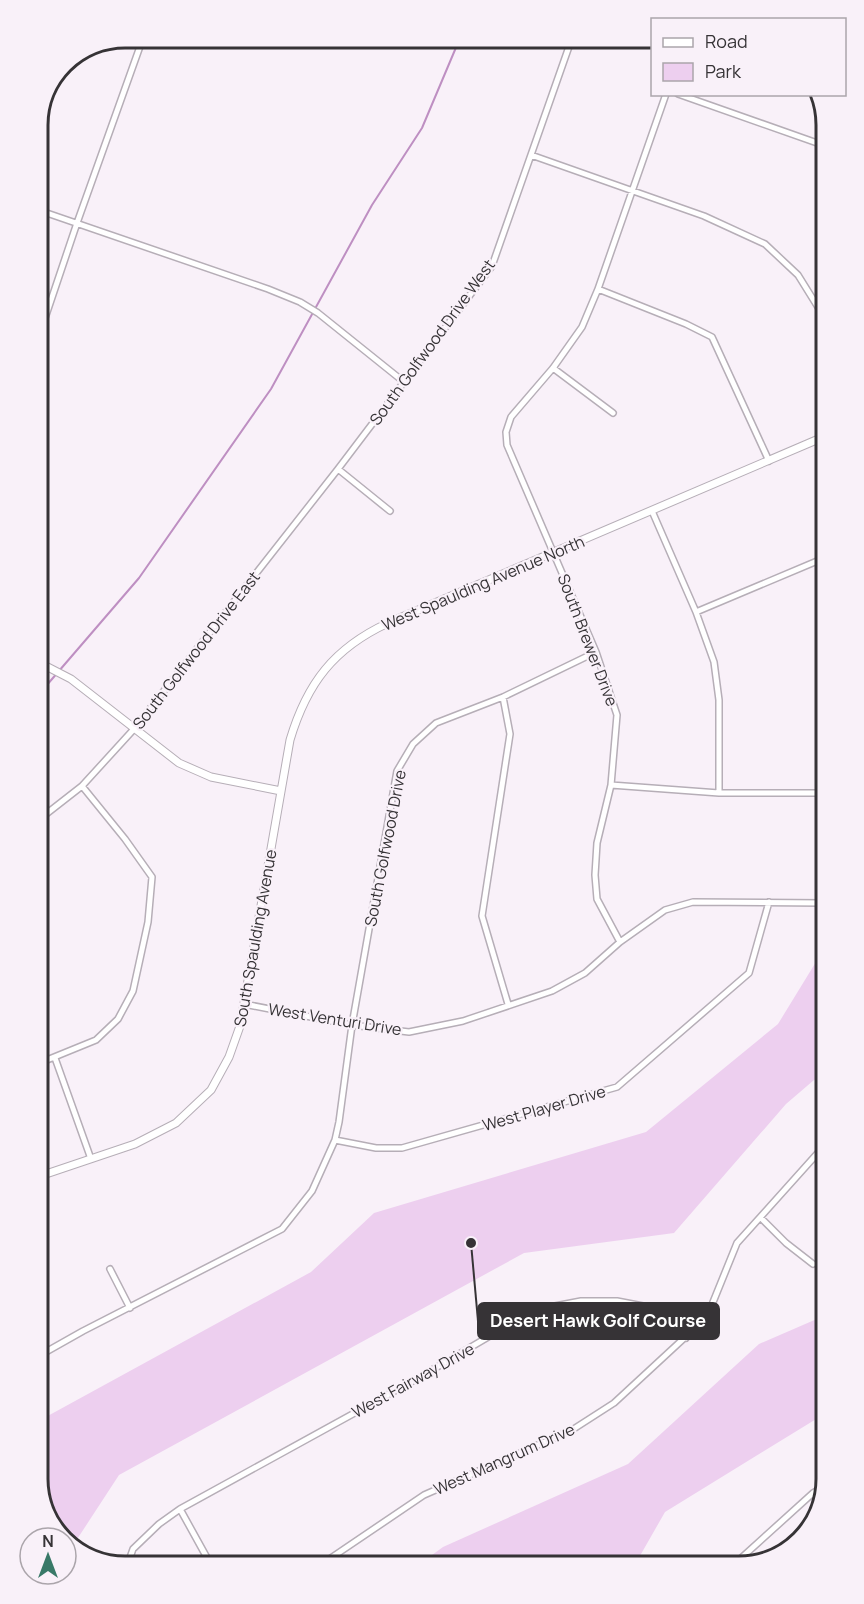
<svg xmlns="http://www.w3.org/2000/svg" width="864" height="1604" font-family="Manrope,sans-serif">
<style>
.green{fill:#edcfef}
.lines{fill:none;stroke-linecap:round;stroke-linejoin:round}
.stream{stroke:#be8fc2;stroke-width:2}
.minor-casing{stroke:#b6aeb7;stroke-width:8}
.tertiary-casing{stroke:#b6aeb7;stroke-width:9}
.minor{stroke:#fff;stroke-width:5}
.tertiary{stroke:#fff;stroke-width:7}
.labels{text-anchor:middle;stroke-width:4.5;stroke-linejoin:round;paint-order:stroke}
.street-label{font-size:16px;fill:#363336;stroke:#f9f1f9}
.rim{fill:none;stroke:#363336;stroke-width:3}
.leader{fill:none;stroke:#363336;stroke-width:2}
.callout-dot{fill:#363336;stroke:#f9f1f9;stroke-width:2}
.callout{fill:#363336;stroke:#363336;stroke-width:2}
.callout-label{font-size:18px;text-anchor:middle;font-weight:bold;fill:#fff}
</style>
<rect width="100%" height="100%" fill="#f9f1f9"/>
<path class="green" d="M819 957H824L825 1077 814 1080 786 1104 674 1233 524 1253 119 1475 72 1547 44 1513V1418L311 1272 374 1213 646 1132 778 1024Z
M826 1315V1413L665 1512 637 1561 421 1563 443 1547 628 1464 759 1344Z"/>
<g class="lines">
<path class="stream" d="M40 693 139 578 271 389 372 205 422 128 460 38"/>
<defs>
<path id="minor" d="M678 94 820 144
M531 155 704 216 765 244 798 275 821 312
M38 210 268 289 300 302 318 313 404 382
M598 289 686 324 712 337 769 461
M39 336 77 223 143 38
M553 368 613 413
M338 469 390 511
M652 511 696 612 714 662 719 700V793
M696 612 822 559
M503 697 510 734 482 916 508 1004
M611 785 719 793H823
M41 818 82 786 134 729 338 469 492 266 572 38
M41 907 43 915
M620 942 597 899 595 875 597 843 611 785 617 715 596 652 507 445 506 432 511 417 553 368 582 327 598 289 666 94
M244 1004 352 1025 409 1032 463 1021 552 991 585 973 620 942 665 910 693 902 824 903
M55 1058 91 1159
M42 1062 96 1040 118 1019 133 991 148 922 152 877 125 839 82 786
M335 1140 376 1148H402L617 1087 749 973 769 902
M761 1218 786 1243 813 1264
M110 1269 130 1308
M44 1353 83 1331 282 1229 312 1191 335 1140 339 1122 352 1025 397 771 413 744 436 723 503 697 596 652
M813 1493 820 1502
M180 1509 211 1565
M739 1560 813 1493 825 1486
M322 1564 424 1495 572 1430 614 1403 707 1317 737 1243 825 1145
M127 1566 133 1549 159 1524 180 1509 420 1377 534 1310 581 1301H617L643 1306 686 1338"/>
<path id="tertiary" d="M40 663 71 679 179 763 211 777 281 791
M43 1175 135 1144 176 1123 211 1090 229 1057 240 1026 290 740C307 683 334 648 388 623L821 438"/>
</defs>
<use href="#minor" class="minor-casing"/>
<use href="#tertiary" class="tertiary-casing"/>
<use href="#minor" class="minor"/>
<use href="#tertiary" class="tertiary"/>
</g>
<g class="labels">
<g class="street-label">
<text transform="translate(432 342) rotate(-54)" y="6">South Golfwood Drive West</text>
<text transform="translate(483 583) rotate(-23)" y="6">West Spaulding Avenue North</text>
<text transform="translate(588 640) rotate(69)" y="6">South Brewer Drive</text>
<text transform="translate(196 650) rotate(-52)" y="6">South Golfwood Drive East</text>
<text transform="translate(385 848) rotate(-79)" y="6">South Golfwood Drive</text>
<text transform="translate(255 938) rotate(-80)" y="6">South Spaulding Avenue</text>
<text transform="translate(335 1019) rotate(9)" y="6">West Venturi Drive</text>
<text transform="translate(544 1108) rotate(-16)" y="6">West Player Drive</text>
<text transform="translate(413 1380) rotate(-29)" y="6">West Fairway Drive</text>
<text transform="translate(504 1459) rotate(-24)" y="6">West Mangrum Drive</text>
</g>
</g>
<path d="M0 0H864V1604H0ZM125 48H739A77 77 0 0 1 816 125V1479A77 77 0 0 1 739 1556H125A77 77 0 0 1 48 1479V125A77 77 0 0 1 125 48Z" fill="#f9f1f9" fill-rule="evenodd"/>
<path class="rim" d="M125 48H739A77 77 0 0 1 816 125V1479A77 77 0 0 1 739 1556H125A77 77 0 0 1 48 1479V125A77 77 0 0 1 125 48Z"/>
<path class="leader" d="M471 1243L478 1321"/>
<circle class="callout-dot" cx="471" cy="1243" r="6"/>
<rect class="callout" x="478" y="1303" width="241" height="36" rx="6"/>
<g class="callout-label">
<text x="598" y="1327">Desert Hawk Golf Course</text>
</g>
<rect x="651" y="18" width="195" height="78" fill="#f9f1f9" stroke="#aba5ab" stroke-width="1.5"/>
<rect x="663" y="38" width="30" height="9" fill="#ffffff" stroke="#aba5ab" stroke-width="1.5"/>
<text x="705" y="48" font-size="18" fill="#363336">Road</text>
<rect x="663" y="63" width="30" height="18" fill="#edcfef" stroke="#aba5ab" stroke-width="1.5"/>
<text x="705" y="78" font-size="18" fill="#363336">Park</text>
<g transform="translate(48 1556)"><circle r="28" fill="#f9f1f9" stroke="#aba5ab" stroke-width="1.5"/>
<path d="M0-4.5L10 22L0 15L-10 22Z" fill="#397968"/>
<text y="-9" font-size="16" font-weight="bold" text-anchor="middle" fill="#363336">N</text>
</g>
</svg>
